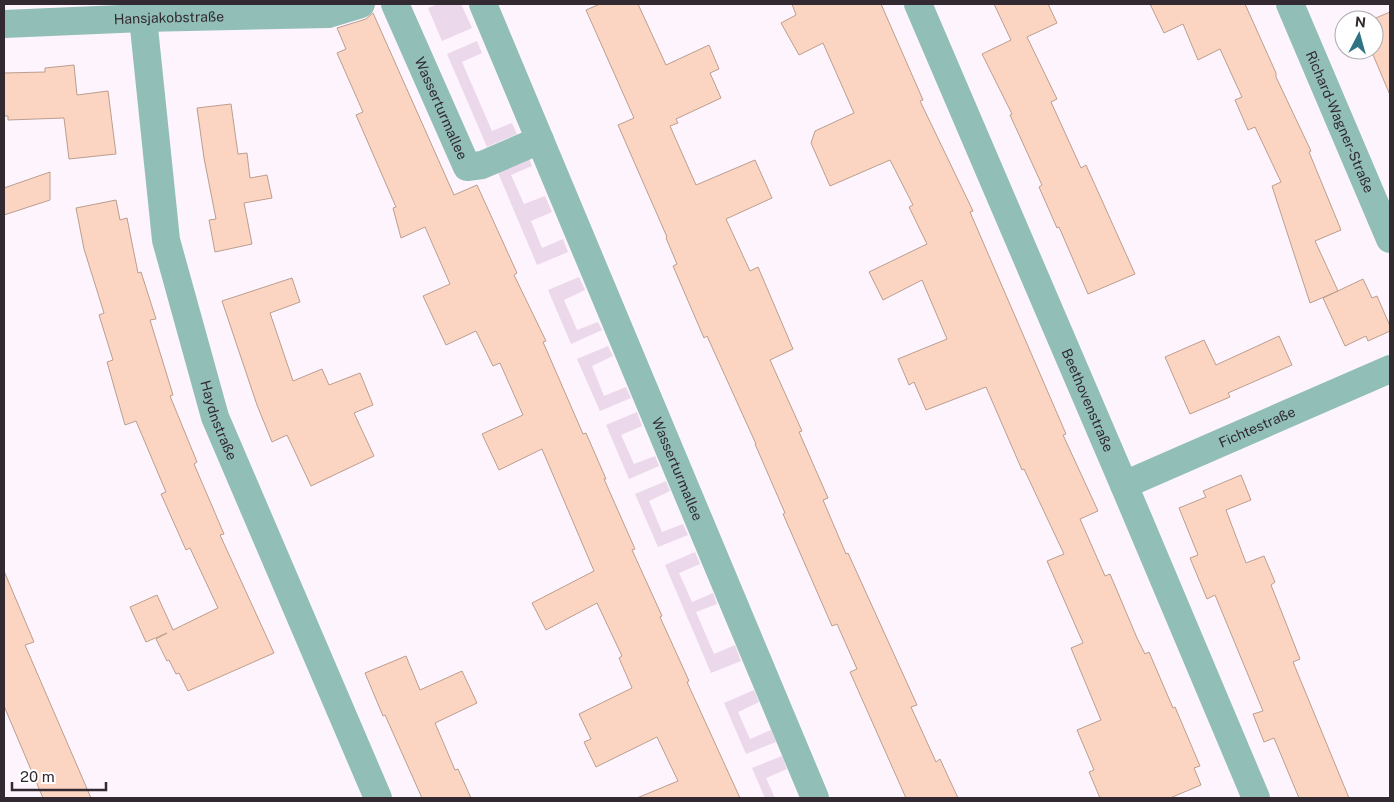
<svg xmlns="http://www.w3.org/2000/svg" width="1394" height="802" font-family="'Public Sans',sans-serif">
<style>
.green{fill:#ebd8ea}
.building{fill:#fbd5c2;stroke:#bb9e8f}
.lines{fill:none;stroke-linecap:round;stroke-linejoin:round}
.minor{stroke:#91bfb7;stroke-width:28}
.labels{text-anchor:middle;stroke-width:4.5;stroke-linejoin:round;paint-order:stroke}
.street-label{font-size:14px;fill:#322931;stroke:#fff}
</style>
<rect width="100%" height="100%" fill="#fef4fd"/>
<path class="green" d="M438 4H461L472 28 442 41 428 8Z
M477 41 482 53 462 62 492 131 512 123 517 134 487 147 447 54Z
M528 155 532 166 511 175 524 204 545 196 552 212 531 221 542 248 563 239 568 252 537 265 496 168Z
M579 277 585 290 564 300 577 330 598 322 602 330 571 344 548 290Z
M608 346 613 356 592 366 604 396 626 387 631 398 600 411 577 359Z
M637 412 642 426 621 435 634 464 655 456 659 466 629 479 606 425Z
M666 481 670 491 649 501 662 532 683 524 688 535 658 547 635 494Z
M695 552 700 564 679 573 692 602 713 593 717 604 696 612 714 654 735 645 741 661 711 673 665 565Z
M754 690 759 702 738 712 750 739 771 730 776 742 746 754 724 703Z
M782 756 787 769 766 778 775 798H765L752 768Z"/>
<path class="building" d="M600 4H638L666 65 709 45 719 69 710 73 721 98 676 119 678 123 670 126 696 185 755 160 772 198 726 219 750 271 758 267 793 349 770 360 802 431 799 432 828 498 823 500 846 554 848 553 917 705 911 707 936 762 940 759 958 798H906L850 672 857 669 837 624 832 626 783 514 785 513 755 444H756L707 336 704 338 673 266 677 264 666 238 667 237 618 125 634 118 586 10Z
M792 4H881L923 100 920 101 973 211 970 212 1066 434 1063 435 1098 511 1080 519 1105 576 1110 574 1137 638 1145 654 1149 652 1173 708 1175 707 1200 766 1194 768 1201 785 1170 798H1100L1089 772 1094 770 1077 730 1101 720 1071 648 1083 643 1047 561 1064 554 1024 469 1022 470 986 387 926 410 914 382 909 385 898 359 947 339 922 280 883 300 869 272 927 244 909 207 913 205 890 160 830 186 811 143 815 131 854 113 823 43 799 55 781 23 796 15Z
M994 4H1048L1057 23 1027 37 1057 99 1051 102 1081 168 1086 165 1135 274 1088 294 1059 227 1057 228 1039 187 1042 185 1010 115 1012 114 982 54 1011 40Z
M1150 4H1245L1276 73V77L1311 151 1309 152 1341 230 1315 241 1338 291 1310 303 1272 186 1281 182 1255 127 1248 130 1235 100 1242 97 1220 49 1198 60 1183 24 1164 33Z
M1390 12V95L1371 50H1374V20H1371Z
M373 13 454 195 477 185 517 273 514 275 546 341 543 342 583 434 586 433 606 479H604L635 549 632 550 662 616 660 617 689 681 687 682 740 798H637L678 781 657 737 596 767 584 742 591 739 579 714 632 688 619 658 622 656 597 603 546 630 532 603 594 571 542 449 499 470 482 434 523 415 500 363 493 366 476 331 446 345 423 296 450 284 425 227 401 238 393 208 396 207 356 115 363 112 337 53 346 49 337 28 366 19Z
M74 65 77 95 108 91 116 154 69 159 64 118 8 120V116H4V73L45 72V68Z
M231 104 238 154 247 153 250 178 267 175 272 198 244 203 252 244 215 252 209 220 216 219 204 158 197 108Z
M50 172V200L4 215V188Z
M116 200 120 220 127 218 138 273 141 272 156 319 150 320 173 395 170 396 197 462 194 464 224 534 220 535 274 653 188 691 179 673 176 674 169 660 167 661 156 639 167 633 146 642 130 607 157 595 173 630 218 608 190 548 186 550 161 494 166 492 136 421 125 425 107 362 113 360 99 315 104 313 84 249 76 208Z
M292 278 300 302 270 313 293 381 322 369 329 385 360 373 373 405 354 413 374 456 311 486 287 435 272 442 257 405 222 301Z
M1363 279 1372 298 1377 296 1390 326V331L1368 341 1366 336 1345 346 1323 298Z
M1279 336 1292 365 1228 393 1230 397 1190 414 1165 357 1204 340 1216 365Z
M1241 475 1251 500 1226 510 1246 563 1264 556 1275 582 1271 585 1300 659 1293 662 1349 798H1299L1274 738 1264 742 1253 714 1263 711 1215 595 1207 599 1190 558 1198 555 1179 508 1206 497 1203 491Z
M4 571 34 642 25 645 91 798H43L4 706Z
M406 656 420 690 462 671 477 703 435 723 455 770 458 769 471 798H422L385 715 383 716 365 673Z"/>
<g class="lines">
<g class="minor">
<path id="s1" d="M395 4 467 167 482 165 540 140"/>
<path id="s2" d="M483 4 815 798"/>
<path id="s3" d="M918 4 1124 485 1256 798"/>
<path id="s4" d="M1290 4 1390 239"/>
<path id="s5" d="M143 18 166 240 215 417 378 798"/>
<path id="s6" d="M4 24 143 18 328 14 361 4"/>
<path id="s7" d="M1124 485 1390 369"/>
</g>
</g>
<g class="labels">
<g class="street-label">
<text dy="5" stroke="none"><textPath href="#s6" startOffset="165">Hansjakobstraße</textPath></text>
<text dy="5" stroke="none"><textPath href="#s1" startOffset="114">Wasserturmallee</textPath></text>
<text dy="5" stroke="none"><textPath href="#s4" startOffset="128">Richard-Wagner-Straße</textPath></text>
<text dy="5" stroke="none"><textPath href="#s3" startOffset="431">Beethovenstraße</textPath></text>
<text dy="5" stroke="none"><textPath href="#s5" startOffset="411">Haydnstraße</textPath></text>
<text dy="5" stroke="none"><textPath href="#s7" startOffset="145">Fichtestraße</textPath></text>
<text dy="5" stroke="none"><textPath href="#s2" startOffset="504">Wasserturmallee</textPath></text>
</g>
</g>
<rect width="1394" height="802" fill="none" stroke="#322931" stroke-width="10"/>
<g transform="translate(1359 35) rotate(6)"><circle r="24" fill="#ffffff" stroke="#ada9ad"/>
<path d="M0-4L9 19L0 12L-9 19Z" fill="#307384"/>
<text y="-8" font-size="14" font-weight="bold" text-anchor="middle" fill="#322931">N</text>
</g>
<path d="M12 782v8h94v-8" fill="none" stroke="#322931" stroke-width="2.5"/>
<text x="20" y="782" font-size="15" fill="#322931" stroke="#ffffff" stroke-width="4" paint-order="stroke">20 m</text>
</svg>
